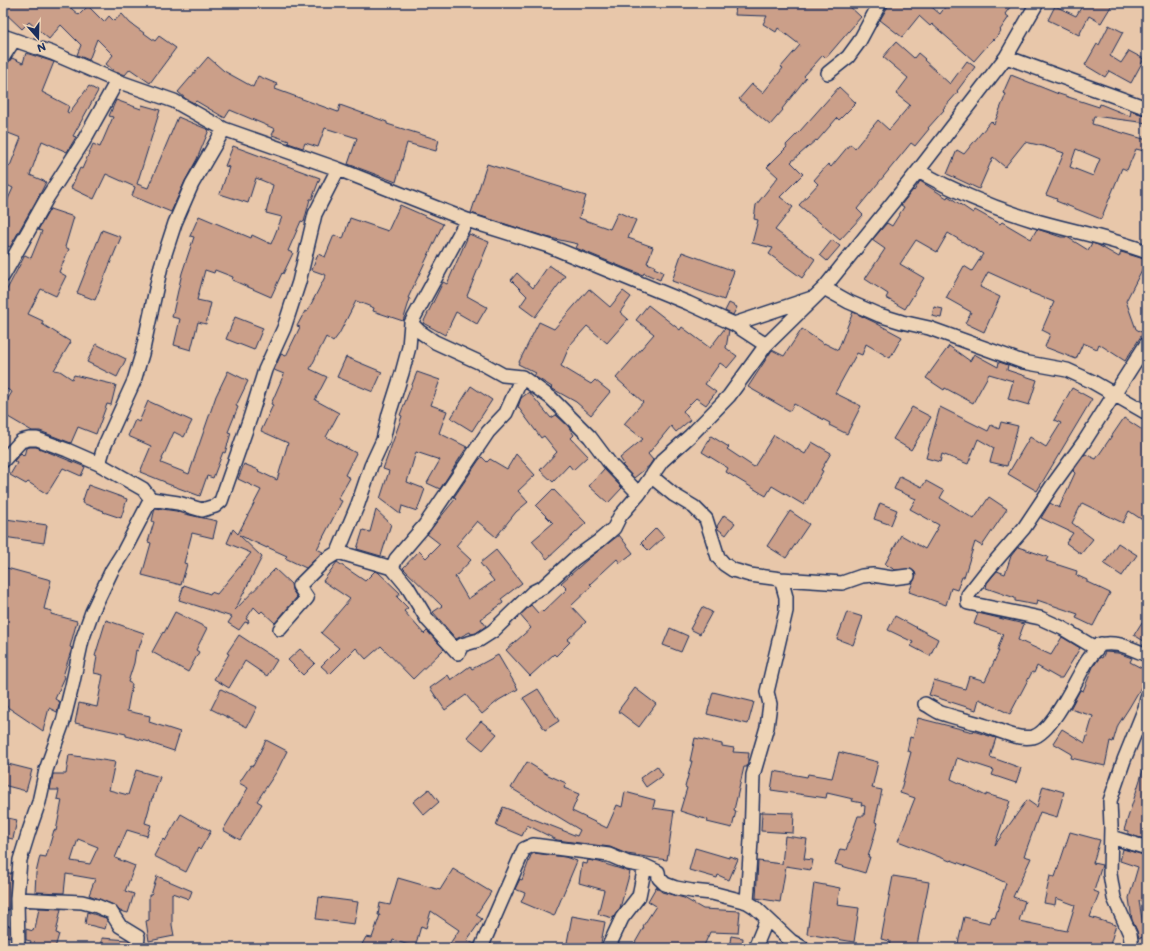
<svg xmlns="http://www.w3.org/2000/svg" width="1150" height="951" font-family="Mali,sans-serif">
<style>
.building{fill:#cb9f89;stroke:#1b2f5e;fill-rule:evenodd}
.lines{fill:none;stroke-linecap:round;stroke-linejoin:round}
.minor-casing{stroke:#1b2f5e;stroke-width:16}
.minor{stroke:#eed4b6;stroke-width:13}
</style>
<rect width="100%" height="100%" fill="#e8c7aa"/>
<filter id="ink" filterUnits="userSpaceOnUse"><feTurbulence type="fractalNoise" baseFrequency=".025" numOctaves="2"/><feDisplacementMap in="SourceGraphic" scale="8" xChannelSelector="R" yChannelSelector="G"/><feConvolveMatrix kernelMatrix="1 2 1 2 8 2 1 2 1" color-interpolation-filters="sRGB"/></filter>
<g filter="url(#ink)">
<path class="building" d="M3 3H65L79 15 88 6 104 22 109 16 114 21 122 14 130 23 155 41 159 36 176 48 150 83 130 69 125 75 115 72 106 64 113 55 97 39 89 60 77 55 81 45 61 25 49 39 29 22 22 29 3 11Z
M736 3H846L861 17 826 58 823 55 804 76 806 78 782 109 783 110 770 125 739 99 752 84 763 93 783 68 781 67 800 45 778 28 776 32 763 24 767 16 735 15Z
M890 3H927L940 14 948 3H1013L1005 14 1009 17 1000 30 1001 31 994 40 993 39 974 61 932 24 930 26 919 16 902 37 880 20Z
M1084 3H1113L1101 23 1089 16 1079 35 1048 20 1055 6 1076 16Z
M1109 25 1123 32 1110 56 1121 63 1129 51 1144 59 1131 83 1109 71 1105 77 1085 65 1097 44 1099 45Z
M896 42 914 58 918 53 925 59 924 60 950 84 967 61 975 67 957 91 958 92 943 109 944 110 928 128 929 129 915 146 911 143 857 209 863 215 840 240 799 205 818 184 814 180 828 164 831 167 850 144 855 148 878 120 889 130 910 105 896 94 908 78 883 57Z
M26 53 54 62 42 92 69 106 67 112 69 113 89 86 98 91 73 136 76 137 67 152 42 141 30 175 46 182 41 192 10 247 3 244V210L13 188 3 183V163L10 166 21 138 3 131V65L7 64 12 58 23 63Z
M208 57 224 71 253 87 258 76 277 84 275 89 338 112 340 105 387 122V124L439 140 436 151 407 143 396 182 348 164 357 138 325 128 318 147 305 143 303 148 288 143 289 141 272 135 275 129 230 110 225 118 196 101 194 103 186 99 178 92Z
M1011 75 1056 93 1099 107 1100 104 1130 116 1131 111 1147 116V123L1094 116 1092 124 1147 140 1144 151 1136 149 1127 170 1122 168 1101 219 1056 201 1057 199 1046 195 1064 153 1043 146 1025 142 1005 167 993 157 979 189 947 174 957 150 964 154 991 121 994 124 1006 94 1003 93ZM1076 149 1100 159 1093 176 1070 167Z
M839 87 856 103 839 120 837 118 817 141 816 140 791 162 803 174 780 197 793 207 775 230 815 259 802 278 769 254 773 248 752 243 758 220 754 219 756 205 778 177 767 167 787 147 786 145 800 131Z
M116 100 141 109 142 105 160 110 137 184 148 188 178 117 209 130 197 159 185 181 171 212 132 196 135 187 106 174 94 199 71 188 80 168 82 169 93 144 100 147 113 117 109 116Z
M233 146 320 178 312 199H310L304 222 301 221 288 251 293 253 283 274 282 273 271 297 232 280 233 277 215 270 214 273 205 270 197 300 211 303 206 324 198 322 191 350 174 345 180 319 172 317 182 273 194 237 190 236 199 216 251 238 252 235 271 244 282 217 266 213 273 185 256 178 248 203 220 194 229 167 225 166Z
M487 164 563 188V189L586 196 579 218 610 229 618 212 636 220 628 238 653 247 647 263 655 266 654 268 663 272 660 280 644 273 643 275 627 269 576 248 578 244 546 237 471 213Z
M920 181 947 198 948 196 973 213 975 210 1000 224 1002 222 1031 239 1037 229 1061 237H1067L1088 250 1092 243 1098 245 1119 257 1121 252 1147 260 1126 301 1136 329 1143 333 1125 361 1099 344 1097 349 1083 343 1076 359 1045 347 1050 334 1042 330 1054 302 1029 292 1030 291 988 272 980 287 1000 297 984 332 965 323 971 312 946 298 964 266 972 271 983 254 948 233 937 252 916 240 900 264 924 278 905 309 886 298 888 294 865 279 885 249 872 240 887 223 892 226 904 207 901 205 913 190 914 191Z
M400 205 443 224 408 298 410 299 403 321 373 311 374 308 356 301 339 334 333 342 326 337 310 369 327 377 315 400 339 413 326 437 356 453 345 475 350 478 338 499 342 501 317 549 323 552 306 568 285 558 287 556 267 547V548L239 535 262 557 235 610 275 569 291 584 292 590 297 597 275 623 262 611 260 613 254 607 246 619 249 621 248 623 245 622 239 630 228 623 232 617 179 600 184 585 210 594 211 592 217 594 251 553 227 543 233 529 238 534 261 490 238 479 244 464 259 470 258 471 277 480 288 443 261 431 273 405 271 404 284 374 274 370 281 354 286 356 300 327 297 326 305 311 307 312 326 275 312 270 318 254 325 257 334 235 343 239 350 218 388 231Z
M50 209 74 217 65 247 69 249 59 272 66 276 56 296 41 289 28 314 43 321 42 324 71 342 54 370 60 371 72 379 74 375 116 385 111 405 107 404 96 434 78 427 71 443 40 431H32L3 414V407L12 392 3 387V297L25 255 31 258 42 231 38 230Z
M102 230 121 237 95 300 77 293Z
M469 234 489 242 467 296 487 307 477 324 456 312 445 335 423 323 443 282 447 284Z
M832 240 840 246 827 261 820 255Z
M682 252 734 271 724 300 672 281Z
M549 265 565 276 535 317 520 306 527 296 511 280 517 273 533 288Z
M589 289 610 307 623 291 631 297 620 312 628 319 607 343 587 326 570 345 561 366 591 384 595 380 610 392 591 415 576 402 551 388 552 387 534 376 536 373 518 364 539 322 554 329Z
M729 303 737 307 733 315 725 311Z
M648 305 680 330 682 327 710 348 725 328 729 330 726 348 737 356 727 368 720 363 705 384 716 392 706 405 696 398 683 411 690 420 676 432 671 426 648 454 653 460 649 466 634 478 622 465 624 464 620 458 643 439 624 424 643 402 616 378 654 334 636 320Z
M934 307 943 309 941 318 932 316Z
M853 312 874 322 902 337 890 358 866 344 862 355 857 353 835 393 861 406 847 434 829 425 830 423 794 404 790 411 748 387 772 350 784 356 802 329 824 344V343L838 350Z
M235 317 263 328 254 350 226 339Z
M96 344 126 359 117 377 87 362Z
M949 346 970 361 974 354 998 367 999 362 1008 365 1007 370 1037 380 1029 405 1008 399 1013 381 989 374 973 403 945 388 944 390 926 378Z
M346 357 382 372 373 392 337 377Z
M228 371 248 381 236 406 238 407 228 432 231 433 225 453 223 452 213 478 207 476 200 496 165 483V482L140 472 151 446 128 436 135 420 139 422 148 401 192 421 184 437 174 432 162 459H163L161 463 189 474 216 396Z
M417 372 440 380 431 405 447 411 439 433 467 447 440 489 427 483 440 460 416 452 407 482 425 489 417 511 402 506 400 514 380 499 389 471 383 469 402 416 400 415Z
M471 386 492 400 472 431 451 418Z
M1072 388 1092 399 1037 491 1008 474 1030 437 1046 447 1061 423 1054 420Z
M529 392 551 418 556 415 568 426 574 435 571 438 588 456 573 470 569 465 553 482 540 470 557 452 544 436 541 438 518 407 521 398Z
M912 407 931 417 911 450 893 439Z
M940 407 988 431 991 425 999 429 1001 422 1018 426 1007 466 990 462 994 448 978 439 968 464 942 454 940 462 926 458Z
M1124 418 1147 433V523L1129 511 1123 523 1082 503 1072 523 1093 539 1081 554 1066 543 1073 533 1041 518 1050 503 1059 508 1075 473 1073 471 1085 454 1096 459Z
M774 435 805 454 812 442 831 453 821 470 823 471 804 505 772 486 766 496 726 472 728 468 702 452 711 436 729 447 727 449 754 467Z
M30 447H36L85 467 81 476 63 468 47 494 28 482 26 484 10 475 17 463 14 461 21 453 24 456 26 448Z
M516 454 535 475 518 491 528 502 516 512 496 537 477 521 456 546 471 560 455 577 468 599 494 581 480 563 496 550 522 583 501 599 503 603 481 619 486 626 476 633 471 634 470 632 456 639 433 612 442 606 403 568 419 551 426 558 440 544 427 534 456 498 454 497 479 460 482 457 487 462 490 459 507 469Z
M604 469 622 488 608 503 589 486Z
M900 476 922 487 926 481 944 491 940 498 974 519 989 497 1007 509 982 546 975 542 964 577H962L957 590 951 588 946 605 909 592 916 575 915 572 911 569 895 570 885 564 901 535 925 549 939 525 910 509 916 499 894 489Z
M88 485 127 499 121 518 103 512 104 511 82 503Z
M553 489 586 523 547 559 532 541 553 523 536 506Z
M880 503 897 510 891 525 874 519Z
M155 508 176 511 185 514 217 521 213 538 192 533 184 563 187 564 181 585 142 575 151 543 148 542 154 522 152 521Z
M376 510 391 524 381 556 357 549 363 530 370 532Z
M790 511 809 524 786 558 767 546Z
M724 515 735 523 726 535 718 529 717 526Z
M6 519 47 525 44 543 4 537Z
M656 528 664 537 649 551 641 543Z
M619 535 633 553 620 563 617 559 590 584 592 586 571 606 586 622 567 640 570 642 556 656 554 654 530 676 506 650 531 628 520 615 531 605 538 613 541 610 543 612 567 589 561 583 588 559Z
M1118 543 1137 555 1122 576 1104 564Z
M1018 547 1048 557 1046 561 1077 571 1076 575 1087 580V582L1110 593 1093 626 1076 618 1078 614 1037 600 1036 605 1015 601V598L986 588 987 583 997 571 1005 574 1011 556Z
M337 562 365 581 375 571 378 572 400 593 397 597 408 608 404 611 424 634 427 631 444 649 413 679 381 646 366 659 356 648 330 674 321 666 339 648 321 633 350 599 323 581Z
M3 567 51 580 44 609 52 611 51 614 77 621 70 647 72 648 63 676 65 677 55 699 60 702 57 712 49 708 43 731 3 704Z
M702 607 712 612 700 634 690 629Z
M175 612 207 628 196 650 199 652 188 672 152 652 163 632 164 633Z
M847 612 863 617 853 645 837 639Z
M978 613 1024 624 1018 640 1051 655 1062 637 1080 648 1062 678H1058L1037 666 1034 673 1032 672 1010 714 979 699 976 710 929 695 934 680 965 689 969 676 985 681 999 651H997L1003 634 974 624Z
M1147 614V643L1134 635Z
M895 616 938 639 930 656 911 646 913 642 888 630Z
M106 620 144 633 138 651 136 650 134 663 128 682 132 684 127 711 150 716 149 722 180 732 174 751 150 743V742L126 736V734L75 723 79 703 97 707 103 675 94 673 97 657 95 656Z
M670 628 688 636 681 652 663 645Z
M239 635 277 660 267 676 245 661 229 688 214 679 229 654 227 653Z
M300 649 315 663 303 675 288 660Z
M1105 652 1118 653 1132 658 1130 662 1147 671V677L1129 708 1118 725 1113 742 1110 741 1105 766 1071 758 1072 754 1053 743 1062 729 1085 743 1093 716 1070 709 1080 690 1083 691 1093 667 1100 657 1102 658Z
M498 655 518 689 499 700 482 714 466 695 445 710 430 688 448 675 451 680 470 666 472 669Z
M635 688 656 704 639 727 618 711Z
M221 689 257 707 247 727 211 709Z
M538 689 559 721 545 730 523 698Z
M713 692 754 702 748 724 707 714Z
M918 718 973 732V731L996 738 990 757 1021 768 1016 783 992 775 994 770 957 758 951 779 986 796V794L1010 801 995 845 1027 800 1037 807 1043 786 1064 792 1057 817 1040 812 1024 856 1031 858 1013 897 1025 901 1019 921 1067 931 1075 905 1056 898 1055 905 1044 903 1050 876 1055 877 1070 832 1100 840 1093 863 1102 865 1094 891 1099 893 1090 917 1116 925 1109 948H957L964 917 990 923 992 917 995 918 1006 883 987 874H988L951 860 950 861 898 841 915 798 900 793 911 752 907 751 910 737 913 738Z
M481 721 497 734 483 750 467 737Z
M695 738 722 744V746L734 748 733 752 749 753 747 767H744L734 810 736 811 732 828 707 822 708 820 680 811 687 788 685 787 692 761H690Z
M266 740 287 751 277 771 257 801 262 804 240 840 223 830 248 788 239 783 251 765 253 766Z
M839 752 878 762 872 788 882 790 875 822 878 823 868 857H870L865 873 835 864 840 849 846 850 858 816H864L865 806 861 805 862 803 852 801 853 799 827 793 826 798 771 790 774 771 807 777 808 774 832 778Z
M69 755 115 762 109 790 128 795 136 770 160 777 153 798H152L145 823 151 825 147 836 127 830 115 858 135 866 125 891 134 894 128 913 120 911 114 905 89 895 95 879 66 874 64 893 35 892 36 873 40 856 46 857 54 830 56 831 62 800 57 799 59 790H50L53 774H66ZM78 839 98 847 90 864 71 861Z
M527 762 548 775 566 783 564 788 579 794 572 811 607 828 617 805 622 807 625 792 655 800 653 808 674 811 667 860 627 854 610 847 557 840 527 825 522 836 496 825 503 807 577 836 580 830 511 788Z
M4 763 32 770 26 791 3 785V768Z
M1145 764H1147V840L1128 834V831L1124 830Z
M657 766 663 775 646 787 640 778Z
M429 789 439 802 424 815 413 802Z
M762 812 794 813 793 833 761 831Z
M181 814 211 831 200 850 198 848 186 872 154 856 163 839 165 841Z
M3 817 17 820 13 839 3 837Z
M785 836 807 839 804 859 813 860 811 870 786 866 780 902 756 898 758 861 782 864Z
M695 848 729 858V856L738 859 729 880 718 875 717 878 689 870Z
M1123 849 1147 856V903L1139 901 1145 937 1139 938 1137 931 1132 920 1129 898 1138 867 1120 861Z
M534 853 565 857 577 861 554 916 521 902 525 893 515 889 520 879 522 880 531 855Z
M588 860 599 862 630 872 620 908 613 918 598 914 604 890 579 883 582 863 587 864Z
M453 869 491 892 476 915 482 919 467 940 474 944 473 948H447L459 930 431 911 426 928 421 926 415 947 393 940 390 948H360L366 937 372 938 380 915H378L380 903 390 905 398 878 440 890Z
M3 873H11L9 910H3Z
M157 876 192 891 189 899 172 893V925L174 936 149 941 146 921 149 920V895H151Z
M893 876 929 882 917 945 908 944 907 948H889L890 941 881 939Z
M814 883 840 888 837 905 859 908 854 942 807 934Z
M656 887 662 892 684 898 703 909 740 911 738 933 710 932 703 948H632L644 927 643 926 656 906 648 901Z
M319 897 358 902 354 924 316 919Z
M39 908 61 909 56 933 59 934 55 948H29L31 941 26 940V929L33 931 34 928 35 929Z
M87 912 106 918 107 921 105 929 85 924Z
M572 916 605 922 600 948H566Z
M3 924 10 926V937L3 935Z
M731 936 743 938 742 948H729Z
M102 938 128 940 130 941 129 948H102Z"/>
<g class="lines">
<defs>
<path id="minor" d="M3 36 52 53 117 81 174 101 224 129 338 169 467 220 549 246 688 303 734 324 766 345
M3 57 14 40
M1006 57 1147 108
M828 73 848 57 859 42 880 3
M918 171C954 191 993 208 1033 220 1071 231 1110 238 1147 252
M3 276 47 198 83 142 117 81
M824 288 849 302 879 315 902 322 929 328 1023 362 1067 370 1091 381 1147 413
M411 323 419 331 435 342 485 365 503 375 522 377 551 398 590 437 611 465 639 494
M734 324 812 298
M1147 343 1084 442 1052 486 1024 528 986 572 968 595V603L1040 618 1062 628 1092 646C1116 640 1125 646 1147 655
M3 461 21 441 29 439H37L67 450 99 464 143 489 151 499 178 503 202 510 215 506 221 501 250 418 265 370 284 328 299 282 315 214 338 169
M99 464 104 447 134 381 142 354 161 266 175 223 192 184 224 129
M651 476 674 495 694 507 706 519 718 557 724 564 733 570 750 575 781 579 842 583 862 576 873 575 892 578 908 576
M338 552 392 568 407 586 427 619 458 653 462 645 479 640 493 631 533 592 543 587 574 559 599 541 614 528 620 516 639 494 662 461 690 436 729 396 766 345 824 288 918 171 1006 57 1037 3
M392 568 396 559 425 525 488 432 506 413 522 377
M280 629 307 598 299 586 324 561 338 552 358 504 371 466 383 440 389 414 402 373 409 347 411 323 467 220
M925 704C931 707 936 711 941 713 956 718 971 721 986 726 1000 731 1018 740 1033 737 1052 732 1076 680 1086 663 1090 656 1096 650 1101 644
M1111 837 1147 848
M17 899 82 902 97 906 111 912 120 926 138 937 137 948
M747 902 751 840 753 775 767 727 770 704 767 692 786 611V597L781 579
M18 948 17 899 20 860 29 831 39 802 46 770 63 722 72 686 82 640 92 612 112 570 124 551 151 499
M481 948 524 849 533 845 609 855 628 863 645 866 658 872 659 878 665 884 676 888 692 891 712 893 747 902 755 907 791 941 803 948
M608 948 622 918 639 896 645 866
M755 948 767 919
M1132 948 1130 934 1114 898 1110 874 1111 826 1110 801 1124 760 1145 708 1147 698"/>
</defs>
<use href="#minor" class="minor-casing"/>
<use href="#minor" class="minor"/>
</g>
</g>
<rect width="1150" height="951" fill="none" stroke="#eed4b6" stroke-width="16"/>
<rect x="8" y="8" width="1134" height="935" fill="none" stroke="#1b2f5e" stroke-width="1.5" filter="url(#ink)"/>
<g transform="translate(38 38) rotate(160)" stroke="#eed4b6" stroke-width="3" paint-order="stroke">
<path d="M0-3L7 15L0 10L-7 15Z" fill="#1b2f5e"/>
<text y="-6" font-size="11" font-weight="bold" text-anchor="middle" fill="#1b2f5e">N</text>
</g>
</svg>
